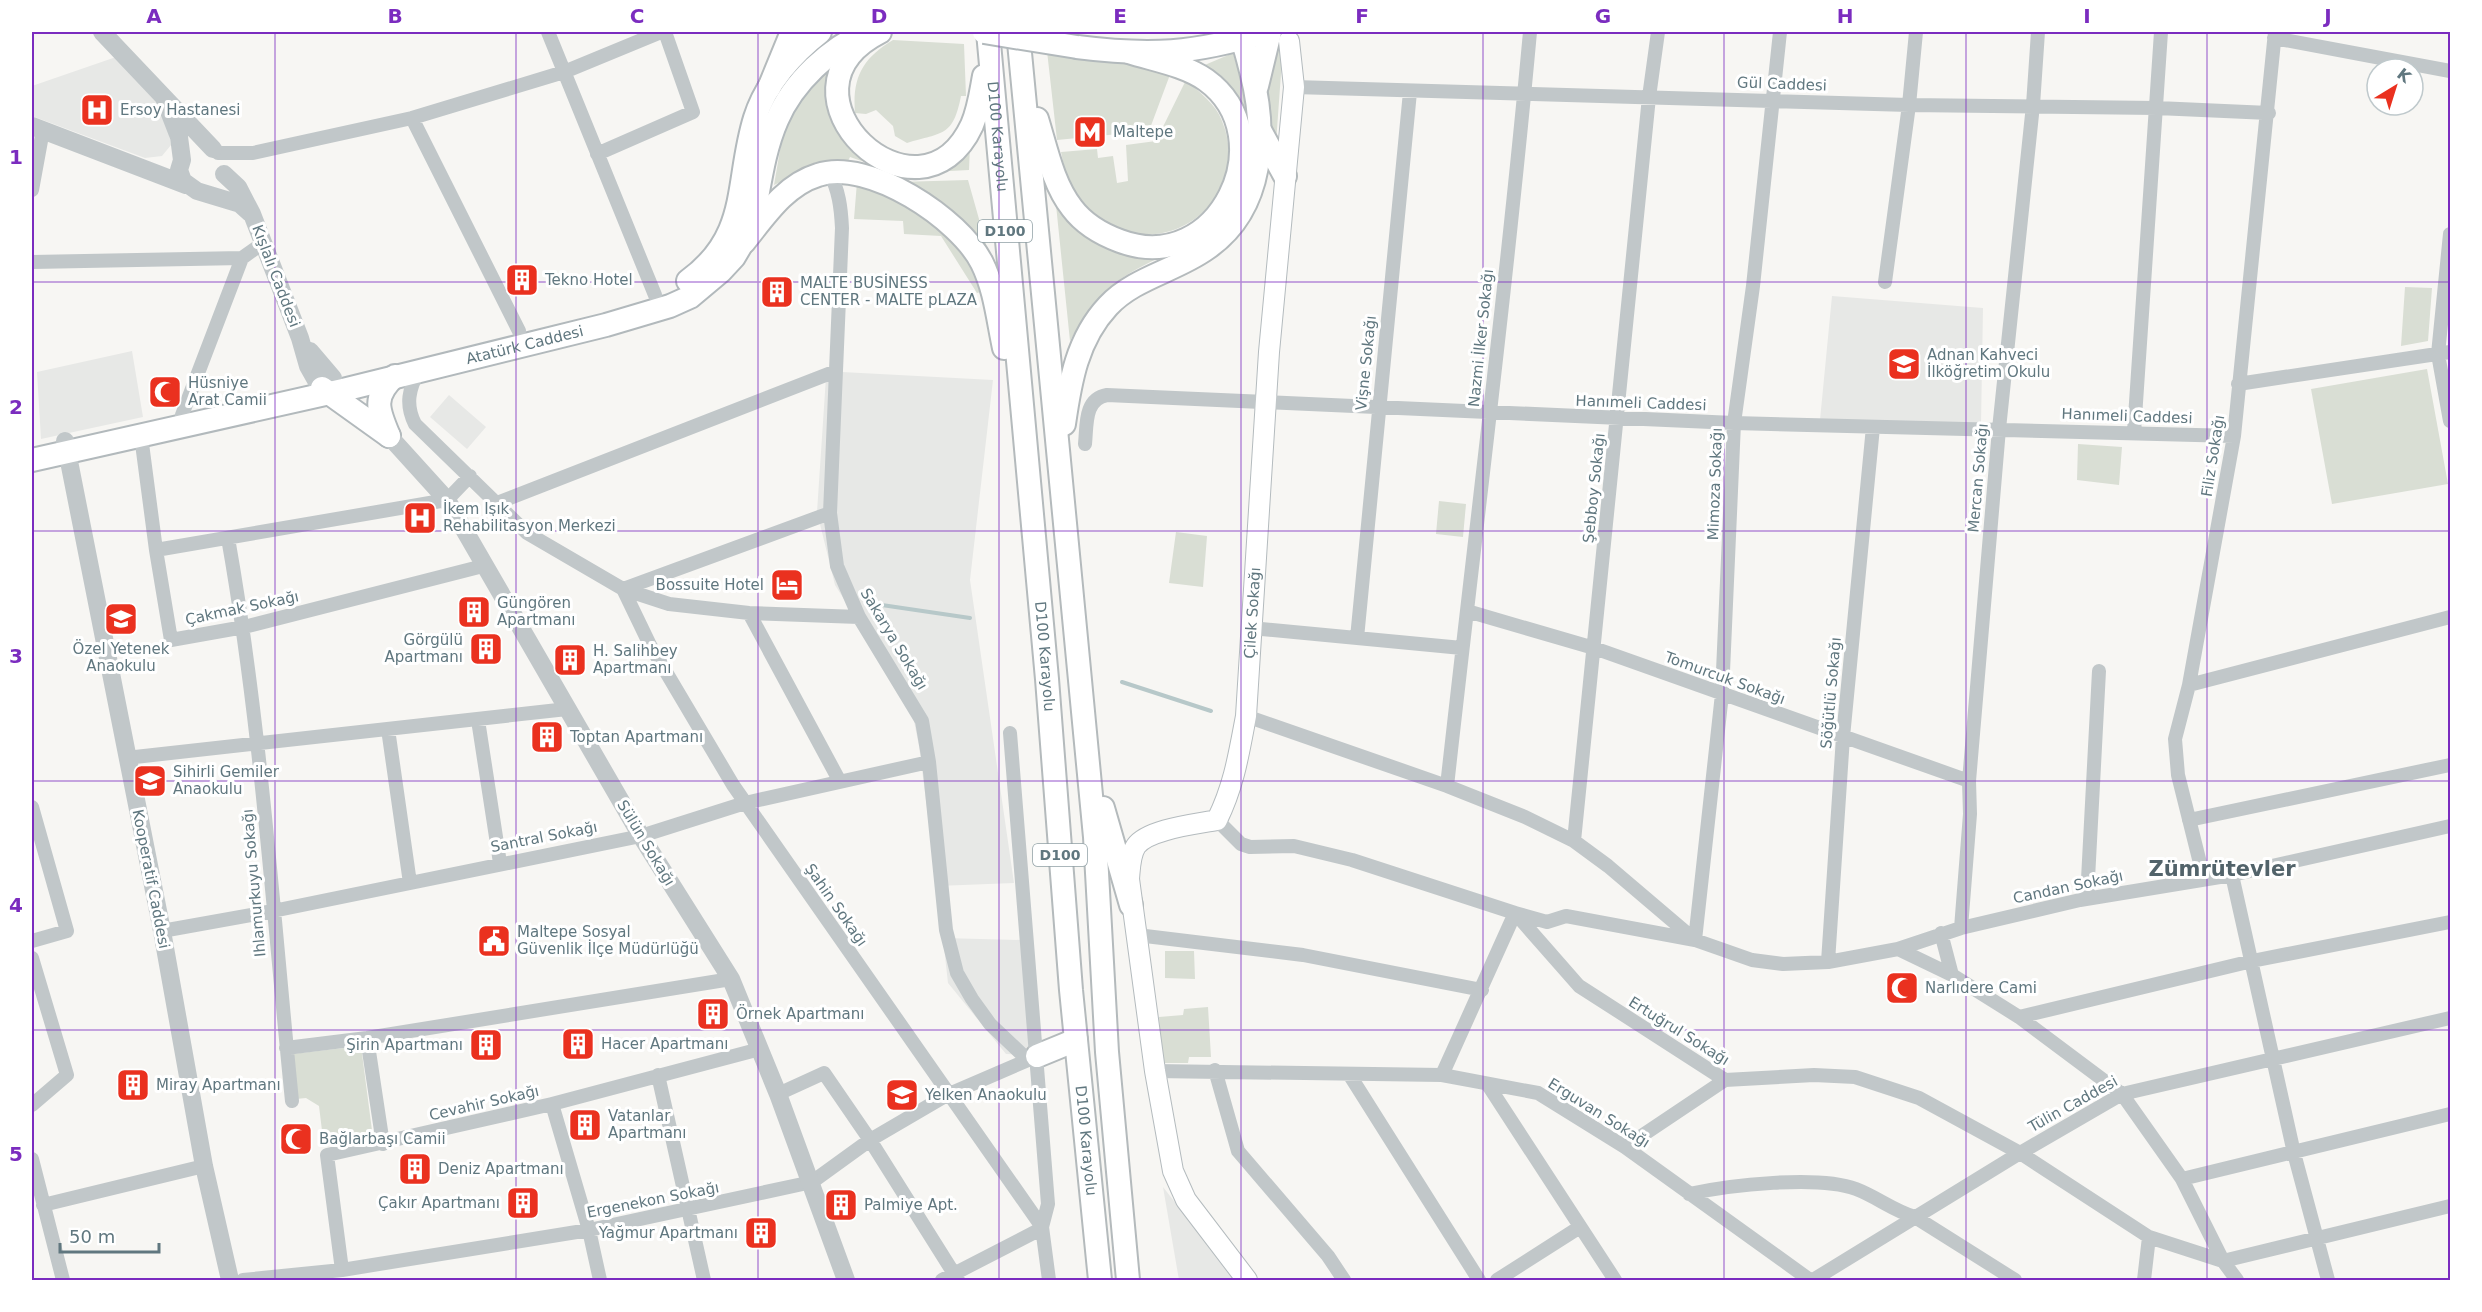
<svg xmlns="http://www.w3.org/2000/svg" width="2482" height="1312" font-family="'DejaVu Sans',sans-serif">
<style>
.built{fill:#e7e8e6}
.green{fill:#d9ded4}
.lines{fill:none;stroke-linecap:round;stroke-linejoin:round}
.stream{stroke:#b7c8c9;stroke-width:4}
.secondary-casing{stroke:#b4bbbe;stroke-width:22}
.primary-casing{stroke:#b2b9bc;stroke-width:26}
.trunk-casing{stroke:#b4babc;stroke-width:26}
.minor{stroke:#c1c7c9;stroke-width:14}
.tertiary{stroke:#c1c7c9;stroke-width:18}
.secondary{stroke:#fff;stroke-width:20}
.primary{stroke:#fff;stroke-width:22}
.trunk{stroke:#fff;stroke-width:22}
.primary-bridge-casing{stroke:#b2b9bc;stroke-width:26;stroke-linecap:butt}
.primary-bridge{stroke:#fff;stroke-width:22}
.grid{fill:none;stroke:#7b2cbf;stroke-width:1.5;stroke-opacity:0.55}
.labels{text-anchor:middle;stroke-width:6;stroke-linejoin:round;paint-order:stroke}
.shield{fill:#fff;stroke:#90a0a5;stroke-width:1.5}
.shield-label{font-size:14px;font-weight:bold;fill:#60777f}
.street-label{font-size:15px;fill:#60777f;stroke:#fff}
.poi-label{font-size:15px;fill:#60777f;stroke:#fff;text-anchor:start}
.district-label{font-size:21px;font-weight:bold;fill:#52636a;stroke:#fff}
.neatline{fill:none;stroke:#7b2cbf;stroke-width:2}
.grid-label{font-size:20px;text-anchor:middle;font-weight:bold;fill:#7b2cbf}
</style>
<rect width="100%" height="100%" fill="#f7f6f3"/>
<path class="built" d="M116 57 159 105 167 122 171 145 162 156 145 158 32 116V86Z
M1832 296 1983 308 1981 424 1820 420Z
M132 351 143 417 41 439 37 372Z
M842 372 993 380 970 580 1014 883 937 886 919 746 911 706 835 585 817 512 826 377Z
M449 395 486 427 467 449 430 417Z
M943 938 1022 940 1029 1055 1006 1054 948 983Z
M1163 1187 1236 1280H1179Z"/>
<path class="green" d="M893 40 964 44 966 96H961C953 137 943 132 907 143L895 136 893 126 876 110 866 114 855 113C852 77 863 58 893 40Z
M1283 46 1276 143C1263 112 1261 80 1271 48Z
M1047 51 1171 72 1149 131 1057 140Z
M1233 53 1244 90 1249 135 1200 67Z
M835 61 834 95 876 166 850 157 846 165 802 172 774 185 784 127 796 106Z
M1186 80C1199 92 1216 104 1222 121 1251 190 1182 257 1113 227 1102 222 1090 216 1083 207 1069 191 1065 172 1061 152L1097 149 1098 158 1113 156 1117 183 1128 181 1126 145 1156 141Z
M970 145 969 170 892 174 924 170Z
M968 180 988 251 964 223 899 182Z
M857 182 907 201 952 231 985 291 977 293 941 236 904 234 903 221 854 219Z
M1056 205 1072 223 1163 256C1112 280 1098 292 1070 341Z
M2405 287 2432 288 2428 341 2401 346Z
M2427 369 2448 484 2332 504 2311 389Z
M2078 444 2122 447 2119 485 2077 480Z
M1439 501 1466 504 1463 537 1436 534Z
M1176 532 1207 536 1203 587 1169 583Z
M1165 951H1194L1195 979 1165 978Z
M1208 1007 1211 1057H1189L1188 1063H1162L1159 1017 1183 1015 1184 1009Z
M361 1046 373 1138 324 1147 319 1106 306 1098 296 1099 292 1054Z"/>
<g class="lines">
<path class="stream" d="M875 604 970 618
M1122 682 1211 711"/>
<defs>
<g id="secondary">
<path id="s1" d="M1247 1280 1186 1200 1173 1171 1155 1071 1129 879C1130 868 1130 855 1136 846 1148 829 1197 824 1217 820 1234 786 1239 753 1246 716L1269 352 1294 87 1289 41"/>
</g>
<g id="primary">
<path d="M1077 47C1148 56 1196 54 1264 32"/>
<path d="M688 281C751 235 735 182 755 118 766 83 793 53 820 32"/>
<path d="M322 388 389 436"/>
<path d="M389 436C378 410 372 397 395 376"/>
<path id="s2" d="M32 460 343 390 606 325 670 306 690 297 721 271 734 257 751 228C759 193 762 154 777 120 793 82 830 48 867 32"/>
</g>
<g id="trunk">
<path d="M880 32C762 92 919 239 972 125 979 109 981 92 984 76"/>
<path id="s3" d="M988 32 1047 679 1071 990 1100 1280"/>
<path d="M1018 32 1095 837 1107 1052 1128 1280"/>
<path d="M1257 86 1270 32"/>
<path d="M769 88 792 32"/>
<path d="M1037 119C1046 148 1053 184 1072 208 1084 224 1101 234 1120 241 1219 278 1285 137 1206 80 1185 65 1154 60 1129 52"/>
<path d="M1261 132 1285 176"/>
<path d="M744 242C765 216 785 185 818 175 869 158 960 219 982 263 995 289 998 320 1004 348"/>
<path d="M1064 424C1070 382 1077 339 1108 306 1134 278 1175 271 1206 249 1265 209 1267 133 1251 71 1247 57 1245 43 1238 32"/>
<path d="M1103 808 1131 905"/>
<path d="M1037 1056 1076 1040"/>
</g>
</defs>
<use href="#secondary" class="secondary-casing"/>
<use href="#primary" class="primary-casing"/>
<use href="#trunk" class="trunk-casing"/>
<path class="minor" d="M548 32 655 295
M2274 38 2450 71
M1294 87 1909 105 2157 108 2269 113
M412 118 519 331
M218 153H253L412 118 564 72 661 32
M597 154 693 112 665 32
M829 172C839 190 841 208 842 228L830 513 837 566 859 617 922 721 929 762 946 930 957 973 972 999 990 1024 1028 1060
M32 190 43 130
M2450 234 2438 354 2450 421
M32 262 242 258 263 243
M1885 282 1909 105 1916 32
M419 370C409 389 405 404 415 424L527 533 623 589 669 604 749 613 859 617
M2238 384 2450 352
M182 415 242 258
M2134 432 2161 32
M141 436 156 550 171 640 244 627 483 566
M1085 444C1087 425 1084 399 1107 395L1734 423 2234 436
M497 503 836 371
M228 538C261 724 273 913 292 1101
M156 550 447 500 470 476
M623 589 650 645 733 785 1042 1227 1049 1280
M623 589 830 513
M1467 611 1594 648 1969 781
M749 613 839 780
M1251 628 1462 648
M1357 638 1410 92
M2189 685 2450 617
M1246 716 1447 786 1525 817 1574 841 1608 866 1695 940 1752 960 1783 964 1828 962 1898 949 1961 928 2080 900 2232 875 2450 826
M478 720 500 863
M388 729 410 883
M126 758 567 709
M1447 786C1475 534 1507 283 1530 32
M32 807 67 931 32 941
M1217 820 1241 844 1250 847 1294 846 1352 860 1515 913 1579 986 1725 1080 1814 1075 1855 1077 1919 1098 2020 1153 2149 1237 2223 1261 2237 1280
M2189 820 2450 765
M1574 841 1649 97 1658 32
M2232 875 2294 1153 2328 1280
M2204 879 2178 775 2175 739 2189 685 2234 436 2275 32
M2087 898 2099 671
M1961 928 1970 814 1969 781 1999 429 2033 105 2038 32
M162 931 273 911 641 836 745 803 929 762
M1941 933 1952 975
M1137 935 1303 955 1482 990
M1898 949 1952 975 2019 1017 2122 1094 2182 1179 2223 1261 2450 1206
M32 958 67 1075 32 1105
M1828 962 1843 737 1873 427
M2019 1017 2252 961 2450 922
M367 1038 383 1144
M286 1048 367 1038 731 979
M1215 1070 1238 1151 1328 1256 1344 1280
M1155 1071 1442 1075 1538 1093 1625 1147 1810 1280
M1349 1074 1479 1280
M658 1075 704 1280
M1442 1075 1515 913 1547 922 1566 916 1695 940 1722 694 1734 423 1753 286 1780 32
M1488 1085 1615 1280
M778 1094 824 1073 870 1140 958 1280
M552 1104 589 1230 600 1280
M1625 1147 1725 1080
M32 1159 63 1280
M2182 1179 2450 1114
M1689 1194C1729 1185 1818 1175 1856 1189 1877 1197 1894 1211 1915 1217L2015 1280
M43 1205 204 1166
M342 1270 327 1155 552 1104 760 1049
M243 1280 342 1270 589 1230 812 1182 870 1140 947 1095 1035 1057
M942 1280 1037 1231 1042 1227 1048 1204 1010 733
M1497 1280 1580 1227
M1813 1280 2020 1153 2122 1094 2450 1018
M2144 1280 2149 1237"/>
<path class="tertiary" d="M102 32 213 149
M165 101 179 137 182 160 179 170 183 181 197 191 240 204 250 213
M32 126 186 185
M224 174 238 187 252 214 300 338 308 366 317 382
M310 351 333 378
M389 436 447 500 641 836 731 979 778 1094 846 1280
M65 441 162 931 204 1166 230 1280"/>
<use href="#secondary" class="secondary"/>
<use href="#primary" class="primary"/>
<use href="#trunk" class="trunk"/>
<defs>
<path id="primary-bridge" d="M984 32 1077 47"/>
</defs>
<use href="#primary-bridge" class="primary-bridge-casing"/>
<use href="#primary-bridge" class="primary-bridge"/>
</g>
<path class="grid" d="M275 32V1280M516 32V1280M758 32V1280M999 32V1280M1241 32V1280M1483 32V1280M1724 32V1280M1966 32V1280M2207 32V1280M32 282H2450M32 531H2450M32 781H2450M32 1030H2450"/>
<defs>
<symbol id="hospital-square" viewBox="-11 -11 22 22"><rect x="-9" y="-9" width="18" height="18" rx="4" fill="#ea311f" stroke="#fff"/><path d="M-5-5h3v3.5h4V-5h3V5h-3V1.5h-4V5h-3Z" fill="#fff"/></symbol>
<symbol id="metro-square" viewBox="-11 -11 22 22"><rect x="-9" y="-9" width="18" height="18" rx="4" fill="#ea311f" stroke="#fff"/><path d="M-5.5 5V-5H-3L0 0L3-5H5.5V5H3V-.5L0 4L-3-.5V5Z" fill="#fff"/></symbol>
<symbol id="building-square" viewBox="-11 -11 22 22"><rect x="-9" y="-9" width="18" height="18" rx="4" fill="#ea311f" stroke="#fff"/><path d="M-4-6H4V6H1V3H-1V6H-4ZM-2.5-4.3h1.7v1.8h-1.7ZM.8-4.3h1.7v1.8H.8ZM-2.5-1h1.7V.8h-1.7ZM.8-1h1.7V.8H.8Z" fill="#fff"/></symbol>
<symbol id="school-square" viewBox="-11 -11 22 22"><rect x="-9" y="-9" width="18" height="18" rx="4" fill="#ea311f" stroke="#fff"/><path d="M0-5L7-2L0 1L-7-2ZM-4 1L0 2.5L4 1V4Q0 6-4 4Z" fill="#fff"/></symbol>
<symbol id="mosque-square" viewBox="-11 -11 22 22"><rect x="-9" y="-9" width="18" height="18" rx="4" fill="#ea311f" stroke="#fff"/><path d="M3.5-4.9A6 6 0 1 0 3.5 4.9A5 5 0 1 1 3.5-4.9Z" fill="#fff"/></symbol>
<symbol id="hotel-square" viewBox="-11 -11 22 22"><rect x="-9" y="-9" width="18" height="18" rx="4" fill="#ea311f" stroke="#fff"/><path d="M-6-4.5h1.5V1H6V5H4.5V3h-9V5H-6ZM-4 0a1.8 1.8 0 1 1 3.6 0ZM.5 0V-2.5h3Q6-2.5 6 0Z" fill="#fff"/></symbol>
<symbol id="civic-square" viewBox="-11 -11 22 22"><rect x="-9" y="-9" width="18" height="18" rx="4" fill="#ea311f" stroke="#fff"/><path d="M-.6-6.5H3V-4.5H.6V-3L4-1V1h2V6H-6V1h2V-1L-.6-3ZM-1.2 2.5V6h2.4V2.5Z" fill="#fff"/></symbol>
</defs>
<g fill-rule="evenodd">
<use href="#hospital-square" x="78" y="91" width="38" height="38"/>
<use href="#metro-square" x="1071" y="113" width="38" height="38"/>
<use href="#building-square" x="503" y="261" width="38" height="38"/>
<use href="#building-square" x="758" y="273" width="38" height="38"/>
<use href="#school-square" x="1885" y="345" width="38" height="38"/>
<use href="#mosque-square" x="146" y="373" width="38" height="38"/>
<use href="#hospital-square" x="401" y="499" width="38" height="38"/>
<use href="#hotel-square" x="768" y="566" width="38" height="38"/>
<use href="#building-square" x="455" y="593" width="38" height="38"/>
<use href="#school-square" x="102" y="600" width="38" height="38"/>
<use href="#building-square" x="467" y="630" width="38" height="38"/>
<use href="#building-square" x="551" y="641" width="38" height="38"/>
<use href="#building-square" x="528" y="718" width="38" height="38"/>
<use href="#school-square" x="131" y="762" width="38" height="38"/>
<use href="#civic-square" x="475" y="922" width="38" height="38"/>
<use href="#mosque-square" x="1883" y="969" width="38" height="38"/>
<use href="#building-square" x="694" y="995" width="38" height="38"/>
<use href="#building-square" x="559" y="1025" width="38" height="38"/>
<use href="#building-square" x="467" y="1026" width="38" height="38"/>
<use href="#building-square" x="114" y="1066" width="38" height="38"/>
<use href="#school-square" x="883" y="1076" width="38" height="38"/>
<use href="#building-square" x="566" y="1106" width="38" height="38"/>
<use href="#mosque-square" x="277" y="1120" width="38" height="38"/>
<use href="#building-square" x="396" y="1150" width="38" height="38"/>
<use href="#building-square" x="504" y="1184" width="38" height="38"/>
<use href="#building-square" x="822" y="1186" width="38" height="38"/>
<use href="#building-square" x="742" y="1214" width="38" height="38"/>
</g>
<g class="labels">
<g class="shield">
<rect x="978" y="220" width="54" height="22" rx="4.5"/>
<rect x="1033" y="844" width="54" height="22" rx="4.5"/>
</g>
<g class="shield-label">
<text x="1005" y="236">D100</text>
<text x="1060" y="860">D100</text>
</g>
<g class="street-label">
<text transform="translate(1782 84) rotate(2)" y="5">Gül Caddesi</text>
<text dy="5" stroke="none"><textPath href="#s3" startOffset="105">D100 Karayolu</textPath></text>
<text transform="translate(276 276) rotate(69)" y="5">Kışlalı Caddesi</text>
<text transform="translate(1481 338) rotate(-84)" y="5">Nazmi İlker Sokağı</text>
<text dy="5" stroke="none"><textPath href="#s2" startOffset="506">Atatürk Caddesi</textPath></text>
<text transform="translate(1366 363) rotate(-84)" y="5">Vişne Sokağı</text>
<text transform="translate(1641 403) rotate(2)" y="5">Hanımeli Caddesi</text>
<text transform="translate(2127 416) rotate(2)" y="5">Hanımeli Caddesi</text>
<text transform="translate(2213 456) rotate(-81)" y="5">Filiz Sokağı</text>
<text transform="translate(1978 478) rotate(-85)" y="5">Mercan Sokağı</text>
<text transform="translate(1715 484) rotate(-88)" y="5">Mimoza Sokağı</text>
<text transform="translate(1594 488) rotate(-84)" y="5">Şebboy Sokağı</text>
<text transform="translate(242 608) rotate(-12)" y="5">Çakmak Sokağı</text>
<text dy="5" stroke="none"><textPath href="#s1" startOffset="760">Çilek Sokağı</textPath></text>
<text transform="translate(894 639) rotate(59)" y="5">Sakarya Sokağı</text>
<text dy="5" stroke="none"><textPath href="#s3" startOffset="627">D100 Karayolu</textPath></text>
<text transform="translate(1725 678) rotate(20)" y="5">Tomurcuk Sokağı</text>
<text transform="translate(1831 693) rotate(-85)" y="5">Söğütlü Sokağı</text>
<text transform="translate(544 837) rotate(-11)" y="5">Santral Sokağı</text>
<text transform="translate(646 843) rotate(59)" y="5">Sülün Sokağı</text>
<text transform="translate(151 879) rotate(79)" y="5">Kooperatif Caddesi</text>
<text transform="translate(254 883) rotate(-95)" y="5">Ihlamurkuyu Sokağı</text>
<text transform="translate(2068 887) rotate(-12)" y="5">Candan Sokağı</text>
<text transform="translate(836 905) rotate(55)" y="5">Şahin Sokağı</text>
<text transform="translate(1679 1031) rotate(32)" y="5">Ertuğrul Sokağı</text>
<text transform="translate(484 1103) rotate(-13)" y="5">Cevahir Sokağı</text>
<text transform="translate(2073 1104) rotate(-29)" y="5">Tülin Caddesi</text>
<text transform="translate(1599 1113) rotate(32)" y="5">Erguvan Sokağı</text>
<text dy="5" stroke="none"><textPath href="#s3" startOffset="1113">D100 Karayolu</textPath></text>
<text transform="translate(653 1200) rotate(-11)" y="5">Ergenekon Sokağı</text>
</g>
<g class="poi-label">
<text x="120" y="115">Ersoy Hastanesi</text>
<text x="1113" y="137">Maltepe</text>
<text x="545" y="285">Tekno Hotel</text>
<text x="800" y="288">MALTE BUSİNESS<tspan x="800" dy="17">CENTER - MALTE pLAZA</tspan></text>
<text x="1927" y="360">Adnan Kahveci<tspan x="1927" dy="17">İlköğretim Okulu</tspan></text>
<text x="188" y="388">Hüsniye<tspan x="188" dy="17">Arat Camii</tspan></text>
<text x="443" y="514">İkem Işık<tspan x="443" dy="17">Rehabilitasyon Merkezi</tspan></text>
<text x="764" y="590" text-anchor="end">Bossuite Hotel</text>
<text x="497" y="608">Güngören<tspan x="497" dy="17">Apartmanı</tspan></text>
<text x="463" y="645" text-anchor="end">Görgülü<tspan x="463" dy="17">Apartmanı</tspan></text>
<text x="121" y="654" text-anchor="middle">Özel Yetenek<tspan x="121" dy="17">Anaokulu</tspan></text>
<text x="593" y="656">H. Salihbey<tspan x="593" dy="17">Apartmanı</tspan></text>
<text x="570" y="742">Toptan Apartmanı</text>
<text x="173" y="777">Sihirli Gemiler<tspan x="173" dy="17">Anaokulu</tspan></text>
<text x="517" y="937">Maltepe Sosyal<tspan x="517" dy="17">Güvenlik İlçe Müdürlüğü</tspan></text>
<text x="1925" y="993">Narlıdere Cami</text>
<text x="736" y="1019">Örnek Apartmanı</text>
<text x="601" y="1049">Hacer Apartmanı</text>
<text x="463" y="1050" text-anchor="end">Şirin Apartmanı</text>
<text x="156" y="1090">Miray Apartmanı</text>
<text x="925" y="1100">Yelken Anaokulu</text>
<text x="608" y="1121">Vatanlar<tspan x="608" dy="17">Apartmanı</tspan></text>
<text x="319" y="1144">Bağlarbaşı Camii</text>
<text x="438" y="1174">Deniz Apartmanı</text>
<text x="500" y="1208" text-anchor="end">Çakır Apartmanı</text>
<text x="864" y="1210">Palmiye Apt.</text>
<text x="738" y="1238" text-anchor="end">Yağmur Apartmanı</text>
</g>
<g class="district-label">
<text x="2222" y="876">Zümrütevler</text>
</g>
</g>
<rect width="2482" height="1312" fill="none" stroke="#ffffff" stroke-width="66"/>
<g transform="translate(2395 87) rotate(38)"><circle r="28" fill="#ffffff" stroke="#bfc9cc" stroke-width="1.5"/>
<path d="M0-4.5L10 22L0 15L-10 22Z" fill="#ea311f"/>
<text y="-9" font-size="16" font-weight="bold" text-anchor="middle" fill="#60777f">K</text>
</g>
<path d="M60 1243v9h99v-9" fill="none" stroke="#60777f" stroke-width="3"/>
<text x="69" y="1243" font-size="18" fill="#60777f" stroke="#ffffff" stroke-width="4.5" paint-order="stroke">50 m</text>
<rect x="33" y="33" width="2416" height="1246" class="neatline"/>
<g class="grid-label">
<text x="154" y="23">A</text>
<text x="395" y="23">B</text>
<text x="637" y="23">C</text>
<text x="879" y="23">D</text>
<text x="1120" y="23">E</text>
<text x="1362" y="23">F</text>
<text x="1603" y="23">G</text>
<text x="1845" y="23">H</text>
<text x="2087" y="23">I</text>
<text x="2328" y="23">J</text>
<text x="16" y="164">1</text>
<text x="16" y="414">2</text>
<text x="16" y="663">3</text>
<text x="16" y="912">4</text>
<text x="16" y="1161">5</text>
</g>
</svg>
